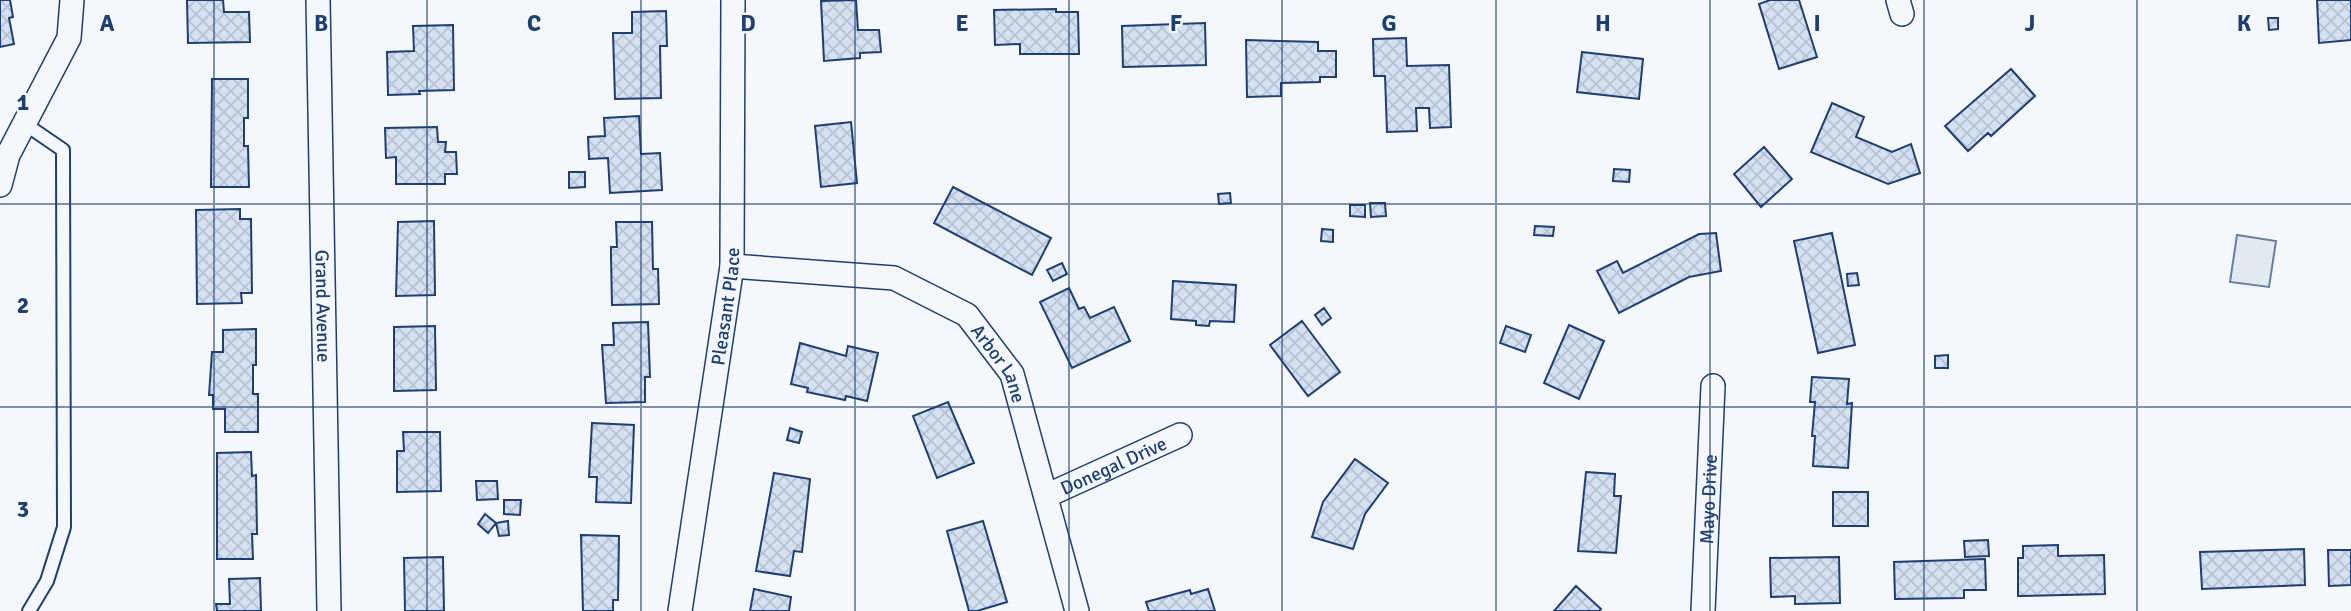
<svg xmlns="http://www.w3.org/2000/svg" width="2351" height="611" font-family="Signika,sans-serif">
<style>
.pitch{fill:#e3e9f0;stroke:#687fa3;stroke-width:2}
.building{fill:url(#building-cross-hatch);stroke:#1d3f73;stroke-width:2}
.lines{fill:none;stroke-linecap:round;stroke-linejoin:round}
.service-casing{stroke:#1d3f73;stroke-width:16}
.minor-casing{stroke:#1d3f73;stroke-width:26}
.service{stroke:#f4f7fb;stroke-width:12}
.minor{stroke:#f4f7fb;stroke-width:23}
.grid{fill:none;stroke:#1d3f73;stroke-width:2;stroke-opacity:0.55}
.labels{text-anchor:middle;stroke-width:5;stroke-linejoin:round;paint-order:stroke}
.street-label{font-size:19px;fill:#1d3f73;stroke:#f4f7fb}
.grid-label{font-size:23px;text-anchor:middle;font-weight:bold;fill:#1d3f73;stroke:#f4f7fb;stroke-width:5;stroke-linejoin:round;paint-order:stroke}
</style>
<defs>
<pattern id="building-cross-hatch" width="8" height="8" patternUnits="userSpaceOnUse" patternTransform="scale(1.75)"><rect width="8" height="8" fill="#d5e0f0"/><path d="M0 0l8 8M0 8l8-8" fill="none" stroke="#b6c1d1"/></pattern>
</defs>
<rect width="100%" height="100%" fill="#f4f7fb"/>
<path class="pitch" d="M2237 235 2276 241 2269 287 2230 282Z"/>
<path class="building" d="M0 0H10L13 17 9 18 14 44 0 47Z
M187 0H223L224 12H249L250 42 188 43Z
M856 0 858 30H879L881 52 860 53V58L824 61 821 1Z
M1770 0H1799L1817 57 1779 69 1759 4Z
M2317 0H2351V40L2319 43Z
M1056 9V12H1078L1079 54H1020V44L995 45 994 10Z
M666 11 667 46H660L661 98 615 99 613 33H632V12Z
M2268 18H2278V29L2269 30Z
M1205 23 1206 65 1123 67 1122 26Z
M453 25 454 90 419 91 420 94 388 95 387 52 414 51 413 26Z
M1406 38 1407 66 1449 65 1451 127 1430 128 1429 108H1416L1417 131 1387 132 1385 76H1374L1373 39Z
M1246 40 1318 42V51H1336V77H1320V82L1281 83V96L1247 97Z
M1582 52 1643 59 1639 99 1577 92Z
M2011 69 2035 96 1991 136 1988 133 1968 151 1945 126Z
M212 79H248V118H244V146H248L249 187H211Z
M1832 103 1864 117 1856 137 1892 152 1911 144 1920 173 1888 184 1811 152Z
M639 116 641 154 660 153 662 190 610 193 608 158 589 159 588 137 605 136 604 118Z
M851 122 857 183 821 187 815 126Z
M437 127 438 142H446L445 152H456L457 174H445V184H396V157L386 158 385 128Z
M1764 147 1792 179 1761 207 1734 174Z
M1614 169 1630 170 1629 182 1613 181Z
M569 172H585V187L569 188Z
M953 187 1051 238 1032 275 934 223Z
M1230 193 1231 203 1219 204 1218 194Z
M1370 203H1385L1386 216 1371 217Z
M1350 205H1365V217L1350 216Z
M240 209V219H251L252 293H241L242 303 197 304 196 210Z
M434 221 435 295 396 296 398 222Z
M616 222H652L653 269H658L659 304 612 305 611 257V247H617Z
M1535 226 1554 227 1553 236 1534 235Z
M1322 229 1333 230V242L1321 241Z
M1716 233 1721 271 1689 277 1619 313 1597 271 1617 261 1623 273 1699 234Z
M1832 233 1855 345 1818 353 1794 241Z
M1062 263 1067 274 1053 281 1047 270Z
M1857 273 1859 285 1848 286 1847 274Z
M1173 281 1236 285 1234 322 1210 321 1209 326 1196 325V321L1171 319Z
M1069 288 1079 309 1084 307 1090 318 1114 307 1130 341 1072 368 1040 302Z
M1324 308 1331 318 1322 325 1315 315Z
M1302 321 1340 372 1308 396 1270 345Z
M648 322 650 377H645V402L606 403 602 345H614L613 323Z
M1569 325 1604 341 1579 399 1544 383Z
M435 326 436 390 394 391V327Z
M1506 326 1531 335 1525 352 1500 343Z
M256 329V365H253V394H258V432H225V409H213V395H209L212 352H223V330Z
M800 343 846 356 848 346 878 353 867 401 846 396 845 400 807 392 808 388 791 384Z
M1948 355V368H1935V356Z
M1812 377 1849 379 1847 404 1852 403 1848 468 1813 466 1815 436H1812L1815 402H1810Z
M948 402 974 463 937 478 913 416Z
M592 423 634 425 631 503 596 502 597 477H589Z
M790 428 802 432 799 443 787 440Z
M403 432H440L441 491 397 492V451H404Z
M251 452 252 476 256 475 257 534H252L253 559H217V453Z
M1355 459 1388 483 1365 514 1353 549 1312 537 1323 502Z
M1586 472 1615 474 1614 496H1621L1616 553 1578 551Z
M774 473 810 479 802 552 794 551 790 576 756 571Z
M476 481H497L498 499 477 500Z
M1833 492H1868V526H1833Z
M504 500H521L520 515 504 514Z
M485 514 496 523 488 533 478 524Z
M508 521 509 535 499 536 496 523Z
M983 521 1007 602 977 611H969L947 531Z
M581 535 619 536 618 600H613V611H583Z
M1988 540 1989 556 1965 557 1964 541Z
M2058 545V556L2104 555 2105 594 2018 596V558H2023V546Z
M2304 549 2305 585 2202 589 2200 552Z
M2328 550H2351V585L2329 586Z
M443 557 444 611H405L404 558Z
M1839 557 1840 603 1795 604V596L1771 597 1770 558Z
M1985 559 1986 590H1964V598L1895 599 1894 562Z
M260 578 261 611H217L216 604H230L229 579Z
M1576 586 1601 609 1599 611H1554Z
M754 589 791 597 789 611H750Z
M1208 589 1215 611H1149L1146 602 1190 590 1191 594Z"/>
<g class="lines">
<defs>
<path id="service" d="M25 124 63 150 64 527 47 581 29 611"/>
<g id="minor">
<path id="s1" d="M318 0 329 611"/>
<path d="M1898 0 1902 14"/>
<path d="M0 185 8 155 69 38 72 0"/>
<path id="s2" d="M732 266 894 278 967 315 1012 374 1077 611"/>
<path id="s3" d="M1046 496 1180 435"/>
<path id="s4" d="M680 611 732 266 733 0"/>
<path id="s5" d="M1703 611 1713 386"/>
</g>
</defs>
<use href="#service" class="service-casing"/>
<use href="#minor" class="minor-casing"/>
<use href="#service" class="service"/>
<use href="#minor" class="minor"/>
</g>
<path class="grid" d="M214 0V611M427 0V611M641 0V611M855 0V611M1069 0V611M1282 0V611M1496 0V611M1710 0V611M1924 0V611M2137 0V611M0 204H2351M0 407H2351"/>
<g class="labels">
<g class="street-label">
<text dy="7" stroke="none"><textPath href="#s1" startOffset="306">Grand Avenue</textPath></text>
<text dy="7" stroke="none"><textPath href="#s4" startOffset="308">Pleasant Place</textPath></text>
<text dy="7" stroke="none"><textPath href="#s2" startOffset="303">Arbor Lane</textPath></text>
<text dy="7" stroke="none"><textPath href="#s3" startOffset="74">Donegal Drive</textPath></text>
<text dy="7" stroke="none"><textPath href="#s5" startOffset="112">Mayo Drive</textPath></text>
</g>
</g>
<g class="grid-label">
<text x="107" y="31">A</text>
<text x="321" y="31">B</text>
<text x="534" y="31">C</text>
<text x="748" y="31">D</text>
<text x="962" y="31">E</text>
<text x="1176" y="31">F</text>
<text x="1389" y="31">G</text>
<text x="1603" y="31">H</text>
<text x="1817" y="31">I</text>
<text x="2030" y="31">J</text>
<text x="2244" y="31">K</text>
<text x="23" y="110">1</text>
<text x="23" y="313">2</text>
<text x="23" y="517">3</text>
</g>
</svg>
